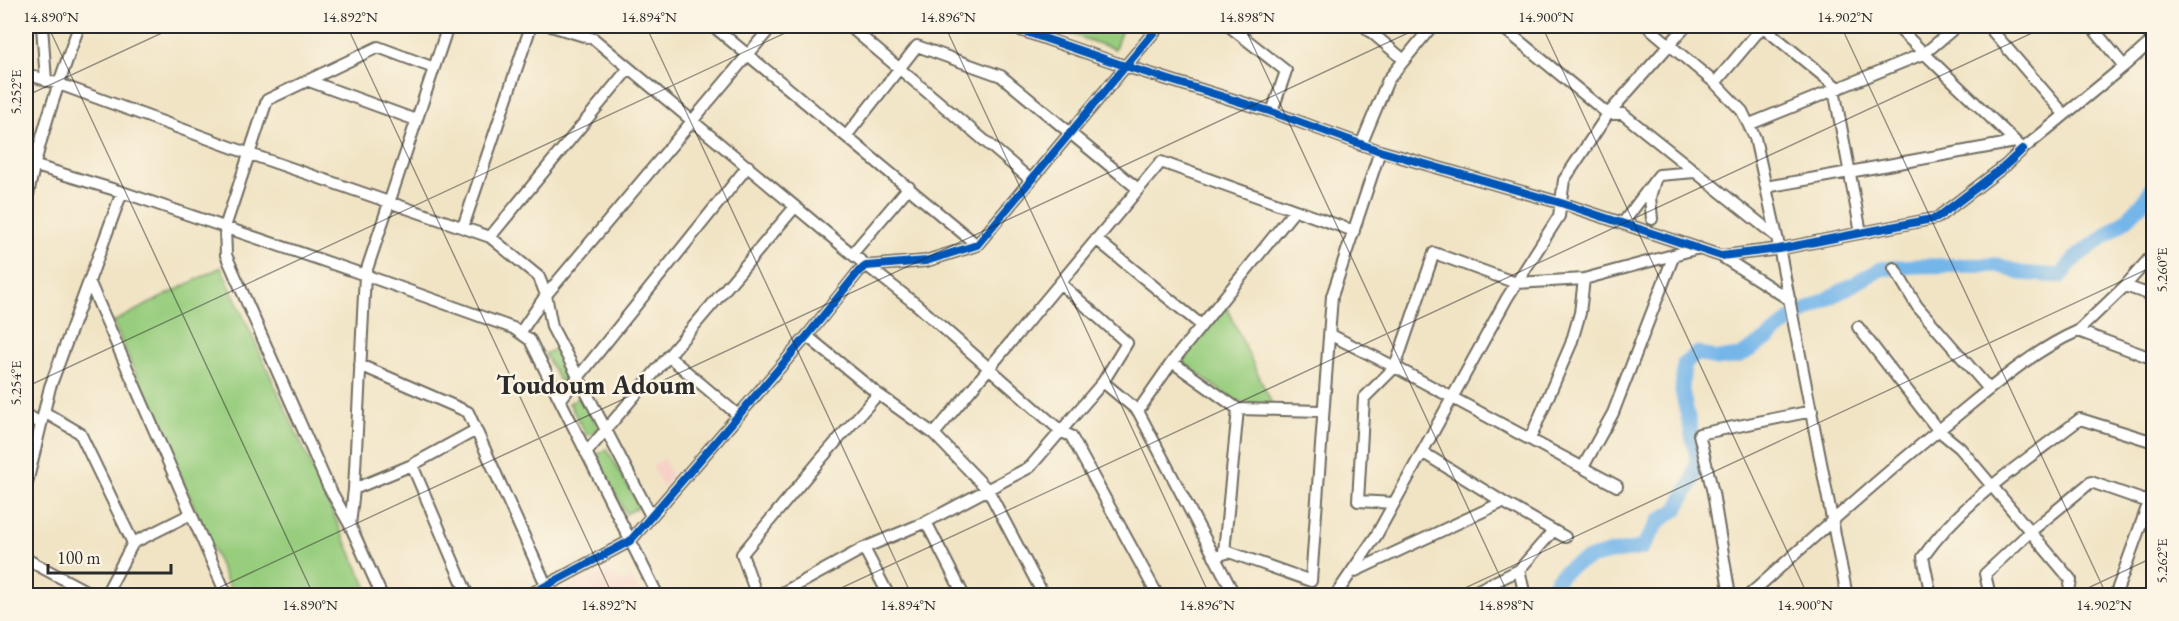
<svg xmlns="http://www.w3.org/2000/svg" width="2179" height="621" font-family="'EB Garamond',serif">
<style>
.built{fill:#f7d1c7}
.green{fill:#98cd7e;stroke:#627c54;stroke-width:1.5}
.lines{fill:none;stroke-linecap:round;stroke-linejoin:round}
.river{stroke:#75b6ea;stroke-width:15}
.minor-casing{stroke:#706c61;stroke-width:14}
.minor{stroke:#fff;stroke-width:10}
.cycleway-casing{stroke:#fcf5e5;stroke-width:11}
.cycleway{stroke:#0057b8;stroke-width:8}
.ticks{fill:none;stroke:#2b2b2b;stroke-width:1.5;stroke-opacity:0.45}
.labels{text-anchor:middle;stroke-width:5;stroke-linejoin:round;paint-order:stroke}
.quarter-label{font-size:27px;font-weight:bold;fill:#2b2b2b;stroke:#fcf5e5}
.neatline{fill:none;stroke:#2b2b2b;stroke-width:2}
.ticks-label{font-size:15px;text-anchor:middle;fill:#2b2b2b}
</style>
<rect width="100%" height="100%" fill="#fcf5e5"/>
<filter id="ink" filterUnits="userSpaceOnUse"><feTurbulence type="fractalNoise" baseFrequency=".0167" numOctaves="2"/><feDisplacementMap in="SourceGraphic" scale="12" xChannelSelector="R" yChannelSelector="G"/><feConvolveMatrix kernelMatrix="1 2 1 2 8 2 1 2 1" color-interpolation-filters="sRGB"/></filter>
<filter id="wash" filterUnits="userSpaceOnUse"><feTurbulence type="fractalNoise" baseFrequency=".008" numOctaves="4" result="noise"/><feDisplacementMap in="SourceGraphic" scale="24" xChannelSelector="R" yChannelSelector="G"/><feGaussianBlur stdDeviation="1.35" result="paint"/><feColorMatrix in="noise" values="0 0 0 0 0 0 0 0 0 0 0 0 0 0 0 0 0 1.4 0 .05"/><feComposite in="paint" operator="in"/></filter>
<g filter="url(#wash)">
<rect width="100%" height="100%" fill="#f1e4c5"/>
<path class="built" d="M664 459 672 476 663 488 652 466Z
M608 570 623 582 633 578 641 595H558L557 592Z"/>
<path class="green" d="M1046 26H1123L1115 49Z
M221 267 370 595H233L113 322Z
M1226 306 1272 404 1235 402 1182 361Z
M556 348 571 376 560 382 545 354Z
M581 396 599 429 587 436 569 403Z
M607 449 639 507 626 514 595 456Z"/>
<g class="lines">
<path class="river" d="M1549 596C1560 557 1608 553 1642 548L1659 521 1677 509 1693 480 1697 457 1682 391 1684 364 1698 353 1716 359 1740 356 1767 339 1793 318 1881 269 1914 266 1998 265 2020 273 2061 276C2066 269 2072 260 2079 255 2107 233 2137 219 2154 184"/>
</g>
</g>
<g filter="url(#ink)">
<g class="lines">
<defs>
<path id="minor" d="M42 26 46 81
M551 26 594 39 852 254 917 305 1062 432 1071 436 1158 596
M713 26 977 245
M849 26 1031 180
M1009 26 1125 66 1272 112 1380 151 1561 203 1721 256 1779 249 1937 218 2006 165 2023 149
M1229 26 1286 71 1272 112
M1364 26 1404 60
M1501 26 1608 114H1623L1777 237
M1647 26 1715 83 1742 111 1755 138 1777 237 1847 596
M1762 26 1838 88
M1896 26 2023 149 2124 66 2154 39
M1988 26 2064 114
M2091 26 2124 66
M26 74 59 84 250 154 490 237 539 277 546 295 552 327 651 516
M309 81 416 120
M1715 83 1763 26
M1834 89 1861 233
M1750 124 1925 53 1957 26
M847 135 917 46 1001 76 1138 189
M1361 145 1388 80 1432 26
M26 163 122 192 365 275 513 328 530 340 658 596
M1655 180 1659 175 1695 172
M1766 187 2015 142
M26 205C37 143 58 85 79 26
M1623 223 1655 180 1650 197 1652 219
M463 227 531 26
M490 237 629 68
M1096 239 1201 325
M852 254 909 187
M1721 256 1790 300
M1894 268 1917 306 1989 389
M89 281 227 596
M1060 283 1127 343 1103 382
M2125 286 2154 296
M1858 327 1938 430 1960 448 2071 580 2068 596
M2078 331 2125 286 2154 253
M520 333 546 295 772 26
M1331 335 1395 367 1617 486
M807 336 878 394 934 434 988 490 1044 596
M668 356 738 415
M1172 362 1238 409 1322 411
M360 365 468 412 551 596
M560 400 748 166
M1138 411 1172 362 1295 210
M44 412 80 433 133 543
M26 414 41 424
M934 434 1161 162 1354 231
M1530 439 1571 344 1580 313 1584 279
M1422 452 1503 502
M586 453 795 207
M412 465 468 596
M1583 467 1613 413 1674 255
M26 487 50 387 122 192
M354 489 412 465 476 430
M1394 503 1358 501 1364 398 1395 367 1434 253 1516 283 1584 279 1699 248
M926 522 964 596
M350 525 328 486 226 255 225 227 267 100 378 47 434 68
M864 548 889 596
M1224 552 1238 409
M1214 557 1229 552 1311 581 1332 296 1380 151
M26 559 95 596
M1519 570 1525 596
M1351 573 1503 502 1565 537
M105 596 133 543 191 514
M382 596 350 525 354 489 365 275 448 26
M527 596 630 541 807 336 859 271 866 266 926 261 977 245 1159 26
M757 596 742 554 821 459 878 394
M777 596 864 548 926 522 1030 467 1103 382 1138 411 1235 596
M1335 596 1376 536 1507 298 1559 216 1564 180 1608 114 1686 26
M1466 596 1519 570 1553 531
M1730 596 1713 493 1699 434 1812 411
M1748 596C1816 535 1884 474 1955 417 1992 387 2034 350 2078 331L2154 359
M1931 596 1923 557C1963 500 2026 461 2080 419L2154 442
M1990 596 1985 574 2030 532 2091 482 2154 504
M2115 596 2154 488
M2146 596 2154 594"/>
</defs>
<use href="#minor" class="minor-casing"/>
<use href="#minor" class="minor"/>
<defs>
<path id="cycleway" d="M1009 26 1125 66 1272 112 1380 151 1561 203 1721 256 1779 249 1937 218 2006 165 2023 149
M527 596 630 541 807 336 859 271 866 266 926 261 977 245 1159 26"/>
</defs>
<use href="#cycleway" class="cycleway-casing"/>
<use href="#cycleway" class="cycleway"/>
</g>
</g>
<path class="ticks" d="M48 26 314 596M347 26 613 596M646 26 912 596M945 26 1210 596M1244 26 1509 596M1542 26 1808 596M1841 26 2107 596M2140 26 2154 54M26 96 177 26M26 387 800 26M201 596 1423 26M824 596 2047 26M1448 596 2154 266M2071 596 2154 557"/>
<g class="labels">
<g class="quarter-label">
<text x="596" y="394">Toudoum Adoum</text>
</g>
</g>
<rect width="2179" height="621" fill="none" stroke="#fcf5e5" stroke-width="66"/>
<path d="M48 564v9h123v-9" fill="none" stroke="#2b2b2b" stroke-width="3"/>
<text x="57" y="564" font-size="18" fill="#2b2b2b" stroke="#fcf5e5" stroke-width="4.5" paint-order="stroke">100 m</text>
<rect x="33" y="33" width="2113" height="555" class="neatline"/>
<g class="ticks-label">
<text x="51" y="22">14.890°N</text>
<text x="350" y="22">14.892°N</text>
<text x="649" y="22">14.894°N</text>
<text x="948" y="22">14.896°N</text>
<text x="1247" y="22">14.898°N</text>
<text x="1546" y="22">14.900°N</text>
<text x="1845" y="22">14.902°N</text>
<text transform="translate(16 92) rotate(-90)" y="5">5.252°E</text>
<text transform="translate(2162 270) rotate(-90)" y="5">5.260°E</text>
<text transform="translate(16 383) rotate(-90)" y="5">5.254°E</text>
<text transform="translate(2162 561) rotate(-90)" y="5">5.262°E</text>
<text x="310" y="610">14.890°N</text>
<text x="609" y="610">14.892°N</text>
<text x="908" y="610">14.894°N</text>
<text x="1207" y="610">14.896°N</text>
<text x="1506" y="610">14.898°N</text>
<text x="1805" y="610">14.900°N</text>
<text x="2104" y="610">14.902°N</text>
</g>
</svg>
